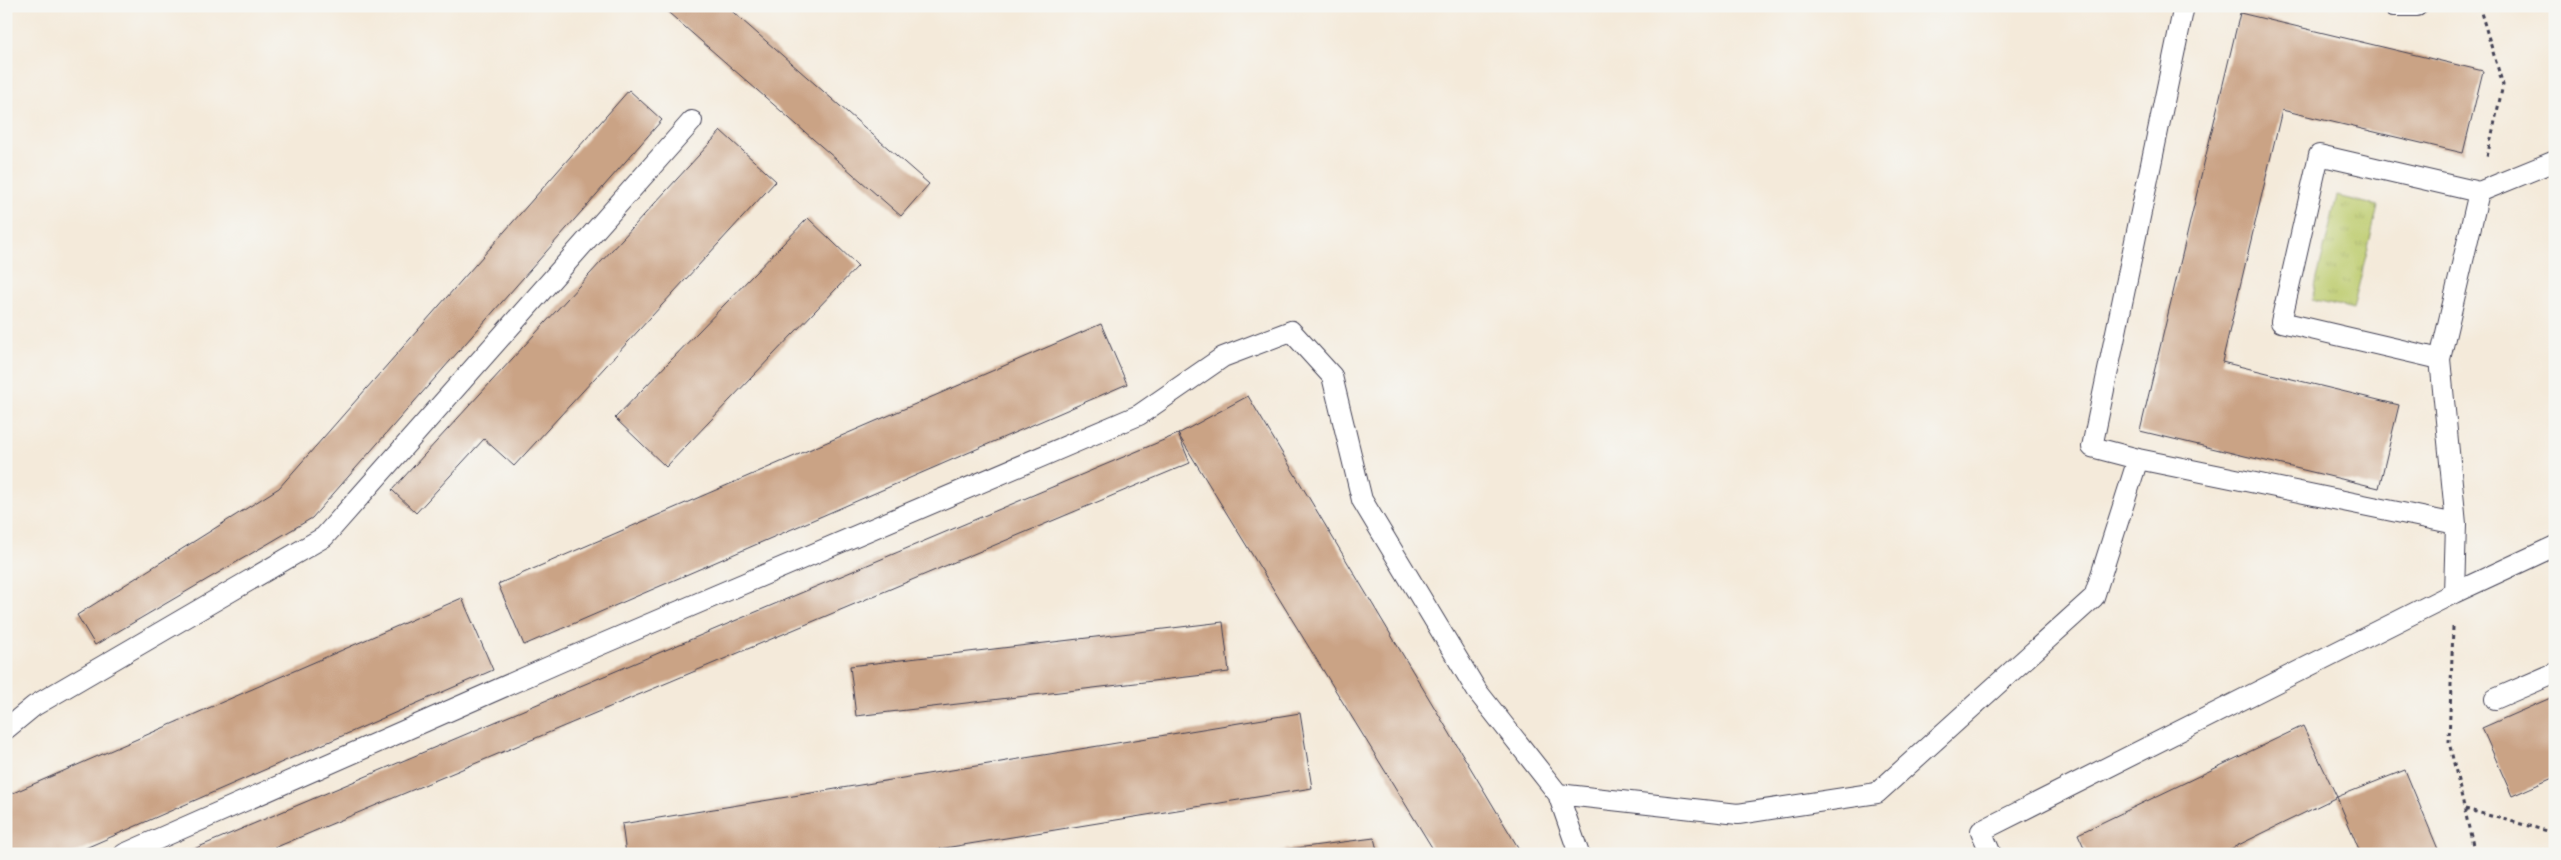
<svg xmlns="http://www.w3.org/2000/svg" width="2561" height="860" font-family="'Gentium Book Plus',serif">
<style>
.park{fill:url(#park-tufts);stroke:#707755}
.building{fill:#caa385}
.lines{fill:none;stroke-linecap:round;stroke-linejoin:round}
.lane-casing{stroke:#424053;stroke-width:22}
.path{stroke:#424053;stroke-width:3;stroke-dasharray:4 4;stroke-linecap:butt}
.lane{stroke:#fff;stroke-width:20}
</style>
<defs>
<pattern id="park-tufts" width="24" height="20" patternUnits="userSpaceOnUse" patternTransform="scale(1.25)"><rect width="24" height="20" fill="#becc6f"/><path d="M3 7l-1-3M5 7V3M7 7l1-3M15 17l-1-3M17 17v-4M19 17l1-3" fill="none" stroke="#a3af61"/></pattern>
</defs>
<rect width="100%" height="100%" fill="#f6f6f2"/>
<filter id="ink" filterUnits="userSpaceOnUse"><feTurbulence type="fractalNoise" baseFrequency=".02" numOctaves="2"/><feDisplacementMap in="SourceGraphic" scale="10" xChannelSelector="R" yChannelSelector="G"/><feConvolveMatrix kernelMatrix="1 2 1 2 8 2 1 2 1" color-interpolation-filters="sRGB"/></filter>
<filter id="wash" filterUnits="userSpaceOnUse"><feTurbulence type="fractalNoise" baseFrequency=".0096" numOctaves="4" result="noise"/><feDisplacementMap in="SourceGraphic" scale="20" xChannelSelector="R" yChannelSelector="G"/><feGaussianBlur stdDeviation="1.12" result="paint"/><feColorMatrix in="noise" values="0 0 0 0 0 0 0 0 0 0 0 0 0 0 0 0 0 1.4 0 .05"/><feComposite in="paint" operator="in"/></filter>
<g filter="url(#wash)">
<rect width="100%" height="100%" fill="#f4eada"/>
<path class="park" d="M2337 196 2378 206 2353 309 2312 299Z"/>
<g id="blocks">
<path class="building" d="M661 6H726L929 184 901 216Z
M2240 13 2483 71 2463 153 2282 110 2222 362 2399 405 2379 488 2140 431Z
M629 90 662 120 312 518 95 645 77 615 279 488Z
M721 131 776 181 514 466 484 439 416 513 392 490Z
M808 218 858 266 666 467 615 418Z
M1101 324 1127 384 524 645 498 584Z
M1248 396 1522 854H1436L1178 434 1190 463 260 854H182L1178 434Z
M462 598 493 670 72 854H6V796Z
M1223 622 1229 672 856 716 850 666Z
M2555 696V777L2512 796 2482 728Z
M1300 713 1312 788 908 854H626L622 824Z
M2303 726 2337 797 2405 770 2440 854H2361L2337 797 2220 854H2087L2078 834Z
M1374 838 1378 854H1267L1289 849Z"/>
</g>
</g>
<g filter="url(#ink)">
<use href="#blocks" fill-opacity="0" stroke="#424053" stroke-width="1"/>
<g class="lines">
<defs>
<path id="lane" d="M2393 6H2417
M2479 192 2440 359 2281 322 2319 155 2479 192 2555 161
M2440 359 2456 524 2454 593 2555 546
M2138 459 2092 447 2184 6
M2495 699 2555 673
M6 729 34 706 324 537 692 121
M1558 794 1738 814 1877 793 2094 597 2138 459 2456 524
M124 854 560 662 1139 415 1223 357 1291 331 1332 376 1362 500 1477 691 1558 794 1579 854
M1991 854 1981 831 2454 593"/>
</defs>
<use href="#lane" class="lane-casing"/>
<path class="path" d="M2479 6 2503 85 2487 157
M2453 627 2449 742 2475 854
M2465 809 2555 833"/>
<use href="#lane" class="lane"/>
</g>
</g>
<rect width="2561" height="860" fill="none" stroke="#f6f6f2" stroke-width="25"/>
</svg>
